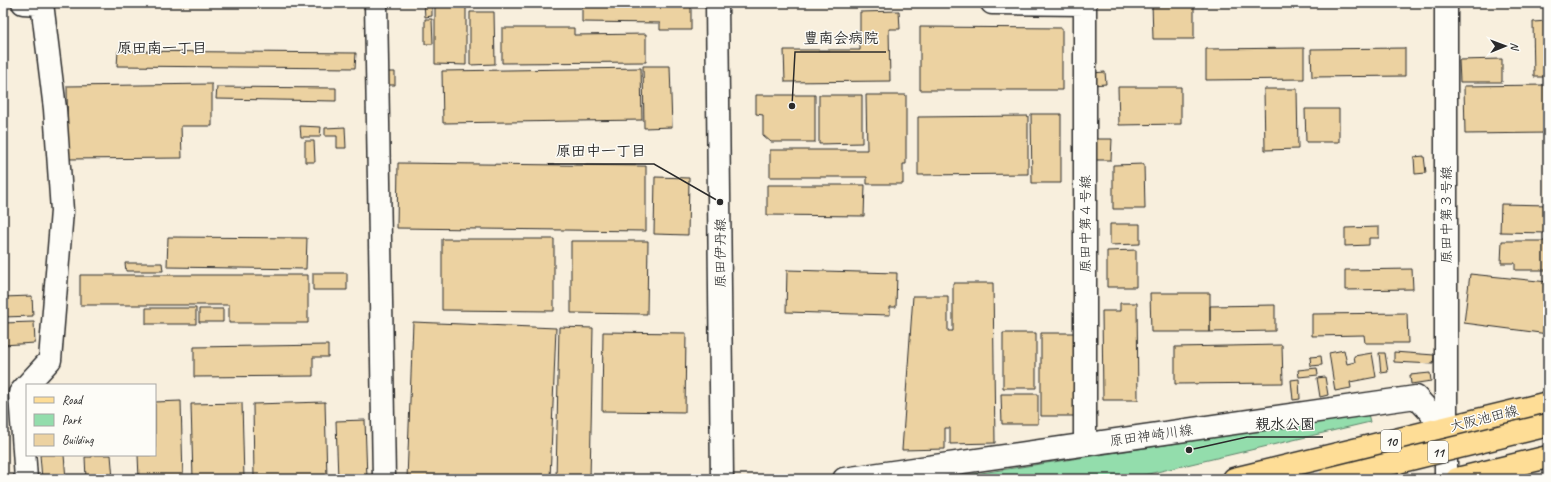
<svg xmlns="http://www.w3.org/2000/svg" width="1551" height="482" font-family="Caveat,'Klee One',sans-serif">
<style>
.green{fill:#93ddac;stroke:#5f846c}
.building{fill:#ecd2a1;stroke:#2b2b2b}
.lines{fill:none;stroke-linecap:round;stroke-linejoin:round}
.minor-casing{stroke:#2b2b2b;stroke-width:25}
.major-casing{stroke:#2b2b2b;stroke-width:25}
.highway-casing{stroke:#2b2b2b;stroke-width:25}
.minor{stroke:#fdfcf7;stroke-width:22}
.major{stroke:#fedd96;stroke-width:22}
.highway{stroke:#fedd96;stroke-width:22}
.highway-bridge-casing{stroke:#2b2b2b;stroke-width:25;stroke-linecap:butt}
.highway-bridge{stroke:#fedd96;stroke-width:22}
.labels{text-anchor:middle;stroke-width:3;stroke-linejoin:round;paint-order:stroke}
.shield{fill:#fdfcf7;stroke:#6a6a68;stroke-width:1}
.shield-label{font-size:13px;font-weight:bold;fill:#2b2b2b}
.street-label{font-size:14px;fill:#2b2b2b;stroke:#fdfcf7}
.neighbourhood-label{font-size:15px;font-weight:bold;fill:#2b2b2b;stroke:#fdfcf7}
.leader{fill:none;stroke:#2b2b2b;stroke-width:1.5}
.callout-dot{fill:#2b2b2b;stroke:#fdfcf7;stroke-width:1.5}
.callout-label{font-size:15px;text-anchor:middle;font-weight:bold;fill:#2b2b2b;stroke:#fdfcf7;stroke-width:3;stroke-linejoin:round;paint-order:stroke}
</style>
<rect width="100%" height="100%" fill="#f8efdd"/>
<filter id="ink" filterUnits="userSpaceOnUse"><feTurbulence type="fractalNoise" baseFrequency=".025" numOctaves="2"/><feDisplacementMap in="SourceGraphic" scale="8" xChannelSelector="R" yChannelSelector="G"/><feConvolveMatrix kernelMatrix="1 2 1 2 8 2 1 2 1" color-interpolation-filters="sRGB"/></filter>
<g filter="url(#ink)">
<path class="green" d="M1368 414 1370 422 1127 479H942Z"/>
<path class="building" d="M424 3H432V16L425 17Z
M435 3H466V65L435 64Z
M582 3H691V30H660V23L582 22Z
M1152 3H1194V39H1153Z
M899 11 900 29H889L890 81 785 82 784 50H860V12Z
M470 12H494L495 64 470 65Z
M425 19H432L433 44H425Z
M1548 21V77H1534L1533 22Z
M920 27 1062 28V90H920Z
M502 28H574V35L646 34V62L502 63Z
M1304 48V79L1206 80V49Z
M1405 48V76L1312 77 1311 49Z
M118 51 356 53 355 68 117 66Z
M1502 59V82H1460L1459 60Z
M643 66H670L672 127 644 128Z
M641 68 642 120 443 123 442 71Z
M387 72H395V85H388Z
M1105 72 1106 84 1092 85V73Z
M212 84V126H181L182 158 68 159 67 86Z
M1548 85V133L1465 134 1464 86Z
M217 87 336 88V101L216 99Z
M1118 87H1181V124L1119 125Z
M1264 89H1297L1298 149 1265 150Z
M756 95H815V142H771L763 135V115L756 114Z
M819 95H862V143L819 144Z
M866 95H906V164H903V184H867V177H770V150H867Z
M1305 109H1339V142H1306Z
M1031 114H1061V183H1032Z
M1028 116V174L918 175V117Z
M300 126 321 127 320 137H301Z
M345 127 346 148H337V136H325V128Z
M1093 139H1112L1111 160H1093Z
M305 141H314L315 162H305Z
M1424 156 1426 173 1415 174 1414 157Z
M398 163 646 166V231L397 228Z
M1144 164 1145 209H1113V165Z
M655 177 689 178 688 235 654 234Z
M767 185H865L864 216 767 215Z
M1501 204 1548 205V233L1500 232Z
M1110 224H1140V244L1110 245Z
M1379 227V238H1369V245L1345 246V228Z
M168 237 307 238 306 269 167 267Z
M442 239H554V311L442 310Z
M571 241H648L647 314 571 313Z
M1502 241H1548V270H1515V263H1501Z
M1136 250V287H1107V251Z
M125 263H162L163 271H126Z
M1412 269 1413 289 1345 290V270Z
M787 270 897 273 896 307H890V315L786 312Z
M313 273H347V290H313Z
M1470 274 1548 282V334L1464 323Z
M80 275H308V323H229V305H80Z
M953 283H993L995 443 950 444V428H945V449L902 450 913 296H948V331H953Z
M1150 293H1210V332H1151Z
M32 296 33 316 3 317V297Z
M1120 303H1137L1138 400H1103L1102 311H1120Z
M1275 305V331L1210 332V306Z
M146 308H196V324H146Z
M199 309H223V322H199Z
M1407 313 1408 343H1365L1364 335 1312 336V314Z
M34 322 35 343 3 345V323Z
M413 322 556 328 550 479H407Z
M559 327 593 328 590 479H556Z
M603 332 686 333 685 412 602 411Z
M1003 333H1036V388H1003Z
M1041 333H1076V416H1041Z
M328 345V357H313V376L194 377V347Z
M1282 345 1283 383 1175 384V347Z
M1344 350 1347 364 1355 362 1354 356 1372 353 1376 377 1350 382 1351 388 1335 391 1329 353Z
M1394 352 1434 355 1433 364 1394 362Z
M1379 353H1385L1388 372 1381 373Z
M1321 356 1322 365 1311 366 1310 357Z
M1317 368 1318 375 1299 377 1298 370Z
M1430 373 1431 381 1411 384 1410 375Z
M1325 377 1328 395 1320 397 1317 378Z
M1299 379 1300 399 1293 400 1291 380Z
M1001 394H1038V424H1002Z
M181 401 183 479H139L138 455H155V402Z
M325 402 327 479H254L253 404Z
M242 403 244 479H193L191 404Z
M365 420 367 479H338L336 421Z
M40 455H64L66 479H42Z
M92 455H111L113 479H86L85 457H92Z"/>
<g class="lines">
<defs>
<path id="minor" d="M23 3 42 4
M376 3 384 479
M717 3 722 479
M992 3 1085 4
M1085 3V444
M27 385 50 360 62 211 55 109 42 3
M26 479 20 393 27 385
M844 479 1416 397 1445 428
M1446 479V3"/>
<path id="major" d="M1234 479 1548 403"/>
<path id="highway" d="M1457 479 1548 457"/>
</defs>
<use href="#minor" class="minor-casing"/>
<use href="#major" class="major-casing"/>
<use href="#highway" class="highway-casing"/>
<use href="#minor" class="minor"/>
<use href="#major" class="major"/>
<use href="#highway" class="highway"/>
<defs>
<path id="highway-bridge" d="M1329 479 1548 425"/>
</defs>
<use href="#highway-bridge" class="highway-bridge-casing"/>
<use href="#highway-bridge" class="highway-bridge"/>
</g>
</g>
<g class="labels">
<g class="shield">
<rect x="1381" y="430" width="20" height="22" rx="3"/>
<rect x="1428" y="441" width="20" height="22" rx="3"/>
</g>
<g class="shield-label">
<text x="1391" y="446">10</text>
<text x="1438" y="457">11</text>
</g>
<g class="street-label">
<text transform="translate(1446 215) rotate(-90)" y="5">原田中第３号線</text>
<text transform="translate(1085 224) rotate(-90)" y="5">原田中第４号線</text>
<text transform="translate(720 253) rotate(-90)" y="5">原田伊丹線</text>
<text transform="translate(1484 418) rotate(-14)" y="5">大阪池田線</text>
<text transform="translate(1151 435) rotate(-8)" y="5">原田神崎川線</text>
</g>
<g class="neighbourhood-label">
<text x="162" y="53">原田南一丁目</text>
</g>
</g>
<path class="leader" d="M792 106L795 52H886M720 202L654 164H548M1189 450L1247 437H1323"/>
<g class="callout-dot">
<circle cx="792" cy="106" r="4"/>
<circle cx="720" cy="202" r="4"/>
<circle cx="1189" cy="450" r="4"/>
</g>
<g class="callout-label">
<text x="841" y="43">豊南会病院</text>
<text x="601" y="156">原田中一丁目</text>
<text x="1285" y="429">親水公園</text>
</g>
<rect width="1551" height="482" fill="none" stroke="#fdfcf7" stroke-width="16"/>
<rect x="8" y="8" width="1535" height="466" fill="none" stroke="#2b2b2b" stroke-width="1.5" filter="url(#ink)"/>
<rect x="26" y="384" width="130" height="72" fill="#fdfcf7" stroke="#a9a8a5"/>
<rect x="34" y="397" width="20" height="6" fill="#fedd96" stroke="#a9a8a5"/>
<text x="62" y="404" font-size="12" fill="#2b2b2b">Road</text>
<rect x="34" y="414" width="20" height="12" fill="#93ddac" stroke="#a9a8a5"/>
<text x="62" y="424" font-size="12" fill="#2b2b2b">Park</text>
<rect x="34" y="434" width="20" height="12" fill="#ecd2a1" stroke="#a9a8a5"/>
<text x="62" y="444" font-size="12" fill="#2b2b2b">Building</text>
<g transform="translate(1505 46) rotate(89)" stroke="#fdfcf7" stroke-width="3" paint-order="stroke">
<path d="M0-3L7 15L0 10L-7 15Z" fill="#2b2b2b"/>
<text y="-6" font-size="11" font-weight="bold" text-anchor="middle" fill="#2b2b2b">N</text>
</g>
</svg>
